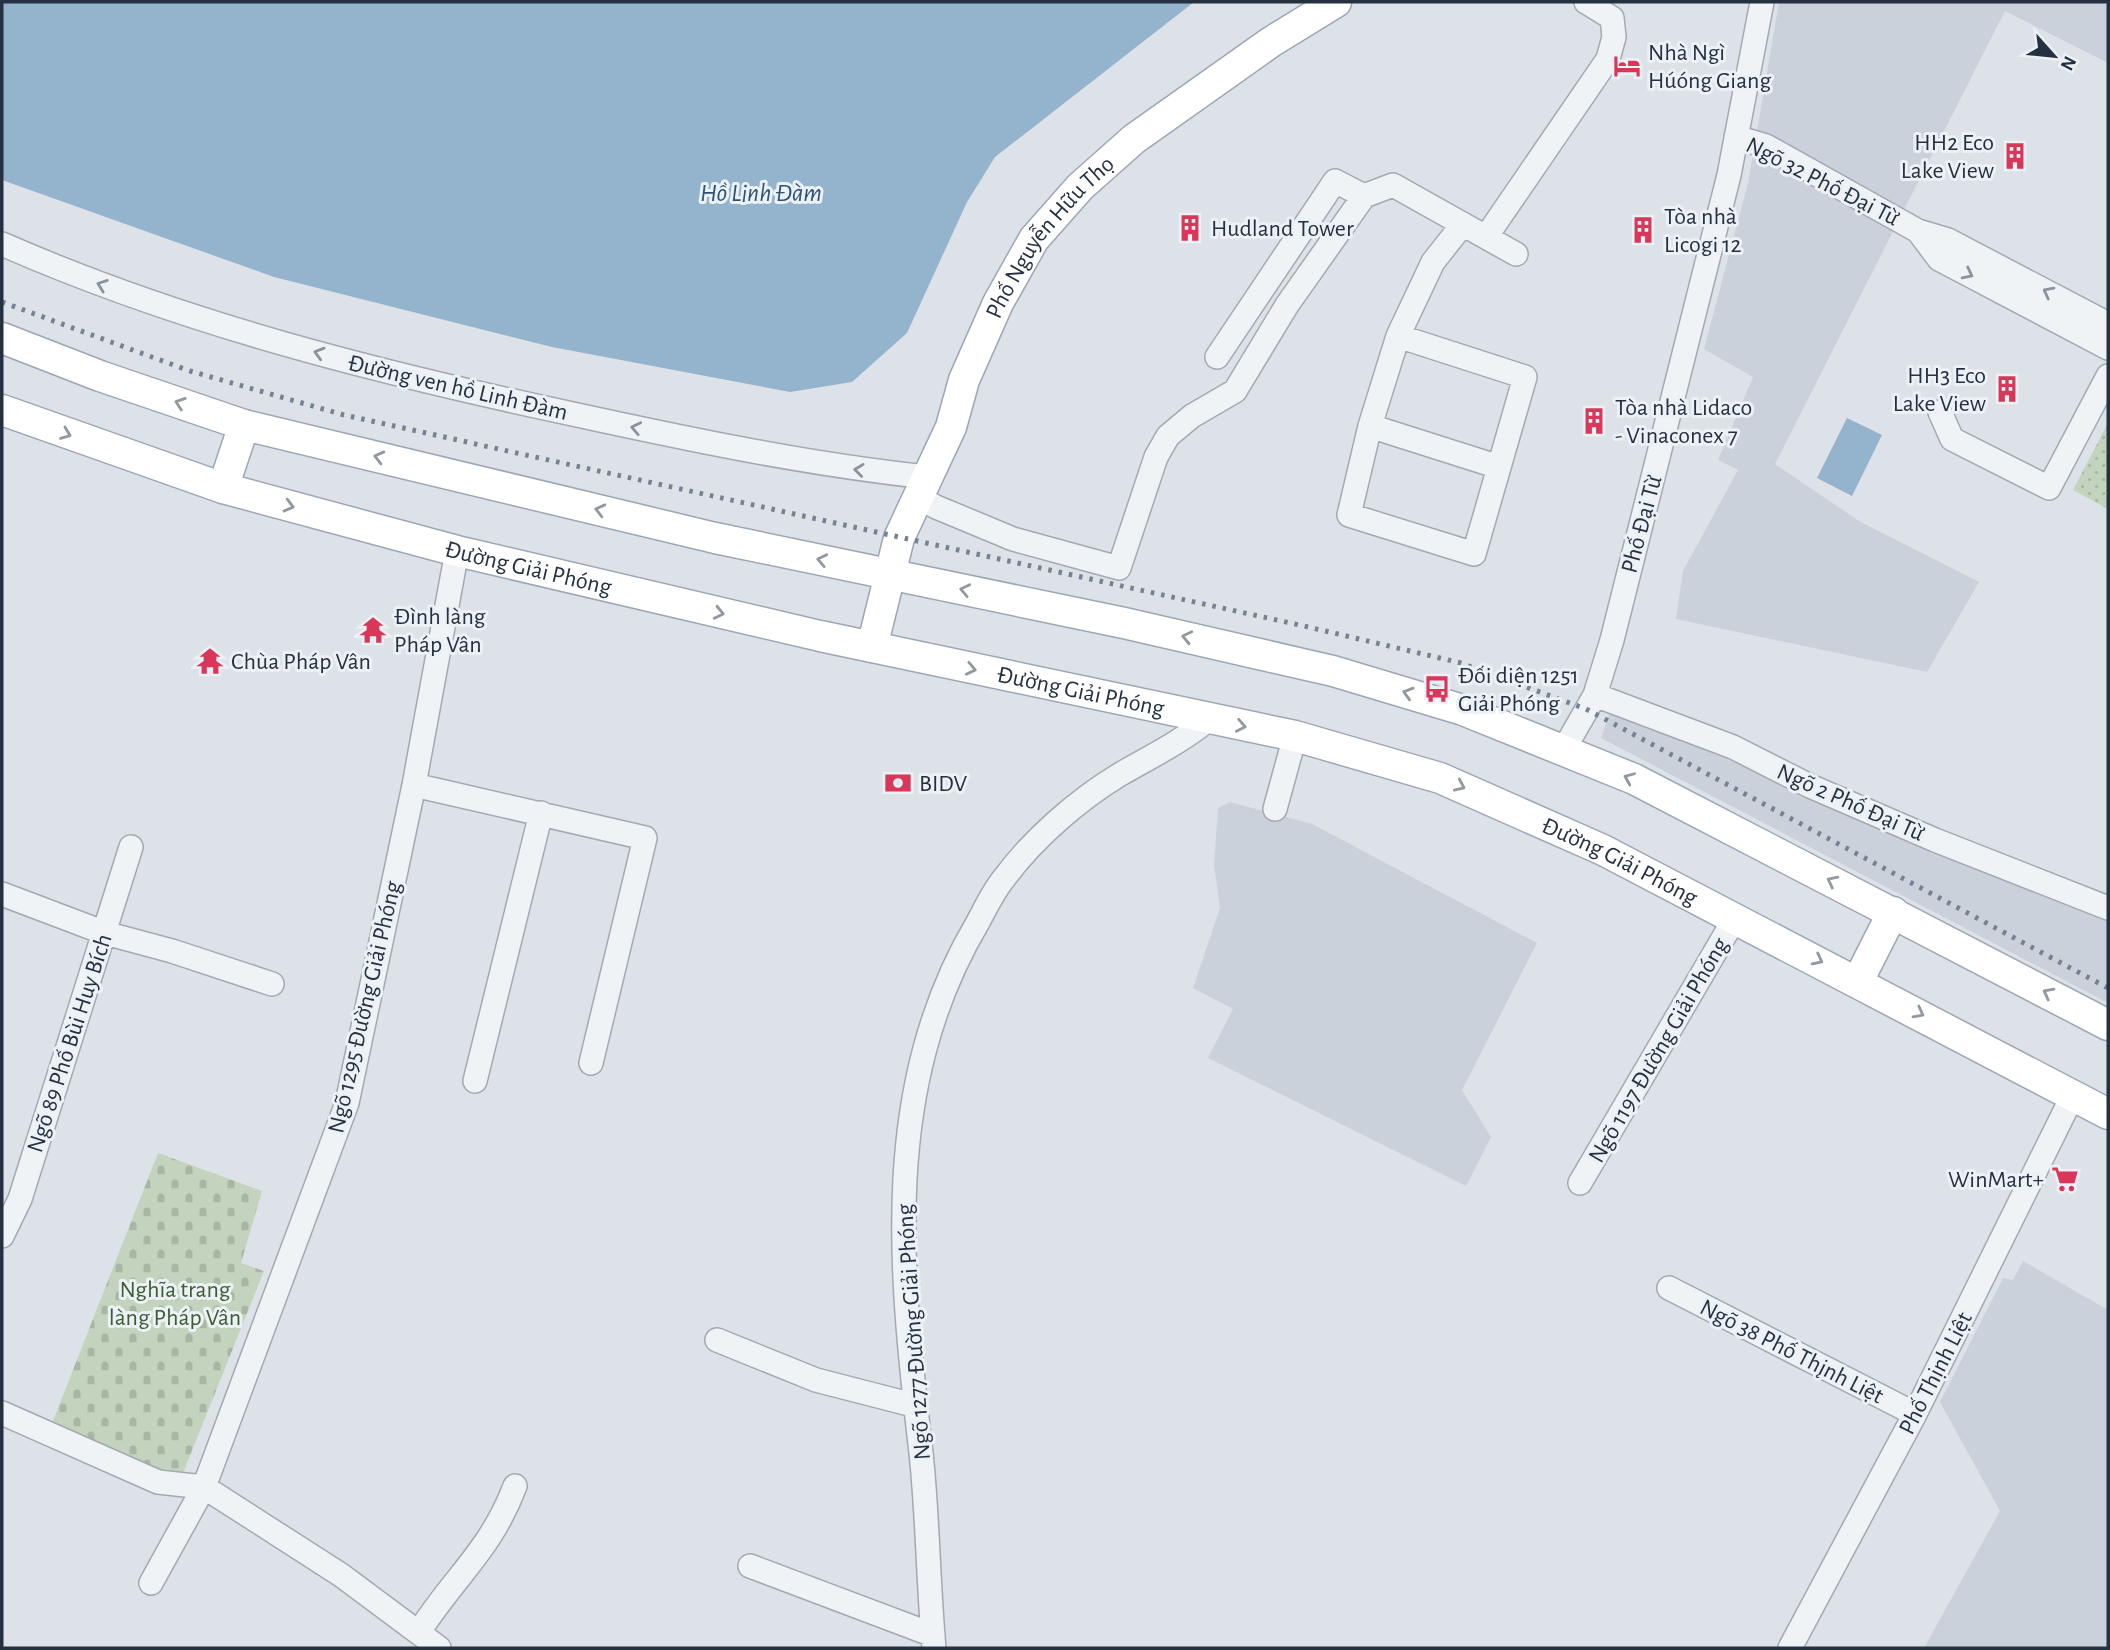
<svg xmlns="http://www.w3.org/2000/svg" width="2110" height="1650" font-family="'Alegreya Sans',sans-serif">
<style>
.built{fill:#cbd1db}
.grass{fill:url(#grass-dots)}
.cemetery{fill:url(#cemetery-stones)}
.water{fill:#94b3cc}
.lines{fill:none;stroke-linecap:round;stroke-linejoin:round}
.minor-casing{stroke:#a2a9b2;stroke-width:26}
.major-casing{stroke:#9ba7b5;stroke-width:33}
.minor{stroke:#f0f3f6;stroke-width:23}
.major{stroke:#fff;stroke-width:30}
.rail{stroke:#758293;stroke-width:5;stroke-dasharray:3.5 7;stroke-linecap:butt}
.oneway{stroke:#8a929b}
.oneway2{stroke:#9298a0}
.labels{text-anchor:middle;stroke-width:6;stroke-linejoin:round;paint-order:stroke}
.poi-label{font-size:24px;fill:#253140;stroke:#ecf1f6;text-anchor:start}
.street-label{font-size:24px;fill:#253140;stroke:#ecf1f6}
.park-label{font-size:24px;fill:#3c5d31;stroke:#ecf1f6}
.water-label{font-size:26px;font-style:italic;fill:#2c5377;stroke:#ecf1f6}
</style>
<defs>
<pattern id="grass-dots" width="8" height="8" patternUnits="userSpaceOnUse" patternTransform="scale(1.75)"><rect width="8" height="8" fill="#c4d3bd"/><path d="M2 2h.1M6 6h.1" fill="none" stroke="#a8b6a4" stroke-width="1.8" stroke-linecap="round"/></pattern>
<pattern id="cemetery-stones" width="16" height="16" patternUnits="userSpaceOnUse" patternTransform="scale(1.75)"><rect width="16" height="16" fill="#c4d3bd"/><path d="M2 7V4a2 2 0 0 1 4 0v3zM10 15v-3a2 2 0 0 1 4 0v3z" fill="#a8b6a4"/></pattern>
</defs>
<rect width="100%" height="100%" fill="#dde2e8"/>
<path class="built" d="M1779 2H2108V63L2005 11 1775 464 1859 521 1979 582 1927 672 1676 619 1683 571 1738 470 1718 460 1753 377 1704 349 1748 183Z
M1612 705 1824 804 2108 916V1003L1601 738Z
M1230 802 1312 824 1537 943 1462 1090 1491 1137 1466 1186 1208 1058 1233 1009 1193 988 1220 908 1214 865 1218 808Z
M2023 1261 2108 1310V1648H1924L2000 1511 1940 1402 2003 1278 2013 1280Z"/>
<path class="grass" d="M2108 423V509L2073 490Z"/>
<path class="cemetery" d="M158 1153 262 1191 241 1263 264 1271 181 1478 159 1472 51 1426Z"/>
<path class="water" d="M2 2H1194L995 157 967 202 907 333 852 382 790 392 552 347 274 277 2 180Z
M1847 418 1882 435 1852 496 1817 478Z"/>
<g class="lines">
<defs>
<path id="minor" d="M1736 137 1766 146 1918 231 1948 240 2108 324
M1918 231 1939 259 2108 348
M1486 237 1608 59 1614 37 1612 18 1586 2
M2 244C182 323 376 372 568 413 687 439 806 464 927 477
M1398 336 1525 377 1474 554 1349 515 1370 426 1398 336 1433 262 1463 224
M1217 357 1335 181 1364 196
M1940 412 1952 439 2049 488 2108 376
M1370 426 1499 467
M921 490 927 502 936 507 1013 539 1119 568 1156 457 1168 436 1192 416 1235 391 1287 305 1364 196 1393 185 1516 254
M1595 695 1733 747 1810 786 1935 840 2108 908
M1563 751 1595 695 1612 640 1729 175 1762 2
M414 785 645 838 591 1063
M1275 809 1295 736
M2 894 105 933 172 951 272 984
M475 1081 541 813
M1580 1183 1735 918
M2 1236 20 1199 131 847
M1669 1288 1915 1414
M717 1340 816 1380 913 1405
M2 1413 158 1482 204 1487 341 1575 439 1648
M750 1566 933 1635
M151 1583 204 1487 347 1103 414 785 457 551
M419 1632C453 1578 491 1550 515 1486
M934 1648C928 1583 928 1518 921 1453 900 1271 880 1087 978 922 986 907 994 890 1005 877 1034 838 1078 800 1119 775 1150 757 1181 742 1209 719
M1790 1648 1915 1414 2073 1095"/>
<g id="major">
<path d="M2 338 100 376 244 425 715 538 1124 623 1333 671 1463 710 1634 779 2108 1025"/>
<path id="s1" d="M2 410 223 488 457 551 820 636 1295 736 1440 778 1603 850 2108 1114"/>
<path d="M223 488 244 425"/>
<path id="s2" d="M872 647 899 538 951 427 964 380 998 303 1034 239 1080 187 1134 139 1271 42 1336 2"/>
<path d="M1858 981 1893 912"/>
</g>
</defs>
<use href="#minor" class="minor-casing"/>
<use href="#major" class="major-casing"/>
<use href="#minor" class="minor"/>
<use href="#major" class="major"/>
<path class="rail" d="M2 302 190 371 344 415 1304 626 1461 663 1586 709 2108 988"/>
</g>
<defs><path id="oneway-chevron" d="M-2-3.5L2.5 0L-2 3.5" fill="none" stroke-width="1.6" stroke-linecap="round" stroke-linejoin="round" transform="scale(1.75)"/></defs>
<g class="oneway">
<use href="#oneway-chevron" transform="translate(1968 274) rotate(27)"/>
<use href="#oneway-chevron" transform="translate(102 285) rotate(-160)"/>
<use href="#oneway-chevron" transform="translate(2048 292) rotate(-152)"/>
<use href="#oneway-chevron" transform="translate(319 353) rotate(-164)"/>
<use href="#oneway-chevron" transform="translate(636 428) rotate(-168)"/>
<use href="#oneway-chevron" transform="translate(859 470) rotate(-173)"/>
</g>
<g class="oneway2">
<use href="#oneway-chevron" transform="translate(180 403) rotate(-161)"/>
<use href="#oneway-chevron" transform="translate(66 434) rotate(21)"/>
<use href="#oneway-chevron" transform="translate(379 457) rotate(-166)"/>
<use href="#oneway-chevron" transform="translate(289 506) rotate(15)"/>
<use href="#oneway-chevron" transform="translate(600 510) rotate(-166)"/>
<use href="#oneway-chevron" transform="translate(822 560) rotate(-168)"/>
<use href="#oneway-chevron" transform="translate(965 590) rotate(-168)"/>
<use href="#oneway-chevron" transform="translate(719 613) rotate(13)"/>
<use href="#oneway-chevron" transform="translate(1187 637) rotate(-167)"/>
<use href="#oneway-chevron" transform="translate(971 669) rotate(12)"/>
<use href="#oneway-chevron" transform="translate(1408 693) rotate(-163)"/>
<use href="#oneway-chevron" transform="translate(1241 726) rotate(11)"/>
<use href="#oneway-chevron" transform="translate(1629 778) rotate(-157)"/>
<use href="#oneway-chevron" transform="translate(1460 786) rotate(24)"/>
<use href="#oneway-chevron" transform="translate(1832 881) rotate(-153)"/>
<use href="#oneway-chevron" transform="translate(1818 960) rotate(27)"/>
<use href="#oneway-chevron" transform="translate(2048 993) rotate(-152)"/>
<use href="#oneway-chevron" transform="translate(1919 1013) rotate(28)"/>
</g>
<defs>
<symbol id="hotel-bare" viewBox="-9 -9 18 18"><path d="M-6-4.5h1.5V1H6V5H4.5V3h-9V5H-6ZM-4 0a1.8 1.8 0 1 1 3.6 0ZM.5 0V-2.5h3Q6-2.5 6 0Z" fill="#da3659" stroke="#ecf1f6" stroke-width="2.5" paint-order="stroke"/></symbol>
<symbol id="building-bare" viewBox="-9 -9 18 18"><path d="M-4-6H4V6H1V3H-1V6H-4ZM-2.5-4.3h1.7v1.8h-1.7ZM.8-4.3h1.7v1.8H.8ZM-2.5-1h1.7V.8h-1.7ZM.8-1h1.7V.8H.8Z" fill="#da3659" stroke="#ecf1f6" stroke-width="2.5" paint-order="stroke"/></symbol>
<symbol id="temple-bare" viewBox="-9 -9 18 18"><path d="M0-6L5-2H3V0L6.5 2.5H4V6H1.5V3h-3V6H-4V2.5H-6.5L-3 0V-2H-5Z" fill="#da3659" stroke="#ecf1f6" stroke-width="2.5" paint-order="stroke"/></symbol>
<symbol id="bus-bare" viewBox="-9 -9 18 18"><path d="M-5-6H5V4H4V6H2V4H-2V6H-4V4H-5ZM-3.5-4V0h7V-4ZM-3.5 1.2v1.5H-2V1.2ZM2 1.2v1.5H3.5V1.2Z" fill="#da3659" stroke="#ecf1f6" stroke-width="2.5" paint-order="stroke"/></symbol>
<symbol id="bank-bare" viewBox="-9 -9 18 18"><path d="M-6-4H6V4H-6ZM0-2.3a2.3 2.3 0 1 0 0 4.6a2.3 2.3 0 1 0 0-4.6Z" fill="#da3659" stroke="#ecf1f6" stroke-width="2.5" paint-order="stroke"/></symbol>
<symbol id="supermarket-bare" viewBox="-9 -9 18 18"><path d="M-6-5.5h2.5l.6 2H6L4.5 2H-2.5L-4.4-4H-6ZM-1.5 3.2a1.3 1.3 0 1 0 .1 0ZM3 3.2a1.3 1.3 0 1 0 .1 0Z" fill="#da3659" stroke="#ecf1f6" stroke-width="2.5" paint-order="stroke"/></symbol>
</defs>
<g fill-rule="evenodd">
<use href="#hotel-bare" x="1608" y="47" width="38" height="38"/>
<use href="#building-bare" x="1996" y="137" width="38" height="38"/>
<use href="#building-bare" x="1171" y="209" width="38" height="38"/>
<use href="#building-bare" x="1624" y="211" width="38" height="38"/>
<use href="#building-bare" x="1988" y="370" width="38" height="38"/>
<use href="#building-bare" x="1575" y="402" width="38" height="38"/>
<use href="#temple-bare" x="354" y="611" width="38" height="38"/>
<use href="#temple-bare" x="191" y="642" width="38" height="38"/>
<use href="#bus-bare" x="1418" y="670" width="38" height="38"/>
<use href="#bank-bare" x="879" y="764" width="38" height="38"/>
<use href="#supermarket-bare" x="2046" y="1160" width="38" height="38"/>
</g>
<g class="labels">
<g class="poi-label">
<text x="1648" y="60">Nhà Ngì<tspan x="1648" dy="28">Húóng Giang</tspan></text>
<text x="1994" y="150" text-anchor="end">HH2 Eco<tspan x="1994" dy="28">Lake View</tspan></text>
<text x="1664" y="224">Tòa nhà<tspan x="1664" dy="28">Licogi 12</tspan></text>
<text x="1211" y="236">Hudland Tower</text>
<text x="1986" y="383" text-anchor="end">HH3 Eco<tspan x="1986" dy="28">Lake View</tspan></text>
<text x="1615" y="415">Tòa nhà Lidaco<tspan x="1615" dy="28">- Vinaconex 7</tspan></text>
<text x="394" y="624">Đình làng<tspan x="394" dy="28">Pháp Vân</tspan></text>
<text x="231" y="669">Chùa Pháp Vân</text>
<text x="1458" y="683">Đối diện 1251<tspan x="1458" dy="28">Giải Phóng</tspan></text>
<text x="919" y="791">BIDV</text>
<text x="2044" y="1187" text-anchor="end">WinMart+</text>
</g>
<g class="street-label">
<text transform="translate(1823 181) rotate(27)" y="8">Ngõ 32 Phố Đại Từ</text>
<text dy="8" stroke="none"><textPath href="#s2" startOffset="452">Phố Nguyễn Hữu Thọ</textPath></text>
<text transform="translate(458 387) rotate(13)" y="8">Đường ven hồ Linh Đàm</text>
<text transform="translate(1641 524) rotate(-75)" y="8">Phố Đại Từ</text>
<text dy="8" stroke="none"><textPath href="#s1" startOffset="550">Đường Giải Phóng</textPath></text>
<text dy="8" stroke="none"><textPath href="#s1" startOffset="1116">Đường Giải Phóng</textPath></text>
<text transform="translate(1851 802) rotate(24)" y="8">Ngõ 2 Phố Đại Từ</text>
<text dy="8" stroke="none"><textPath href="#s1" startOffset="1684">Đường Giải Phóng</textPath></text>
<text transform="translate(364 1007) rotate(-77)" y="8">Ngõ 1295 Đường Giải Phóng</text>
<text transform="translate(69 1043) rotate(-72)" y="8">Ngõ 89 Phố Bùi Huy Bích</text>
<text transform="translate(1658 1050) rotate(-60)" y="8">Ngõ 1197 Đường Giải Phóng</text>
<text transform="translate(913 1332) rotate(-94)" y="8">Ngõ 1277 Đường Giải Phóng</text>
<text transform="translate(1792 1351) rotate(27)" y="8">Ngõ 38 Phố Thįnh Liệt</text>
<text transform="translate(1935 1373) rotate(-63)" y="8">Phố Thịnh Liệt</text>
</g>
<g class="park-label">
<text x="175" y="1297">Nghĩa trang<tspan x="175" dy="28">làng Pháp Vân</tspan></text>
</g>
<g class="water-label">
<text x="761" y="201">Hồ Linh Đàm</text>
</g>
</g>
<rect width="2110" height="1650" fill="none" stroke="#253140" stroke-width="7"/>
<g transform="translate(2054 56) rotate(117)" stroke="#ecf1f6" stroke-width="5" paint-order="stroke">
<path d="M0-5L12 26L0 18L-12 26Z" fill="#253140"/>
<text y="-10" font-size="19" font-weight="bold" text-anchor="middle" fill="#253140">N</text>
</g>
</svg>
